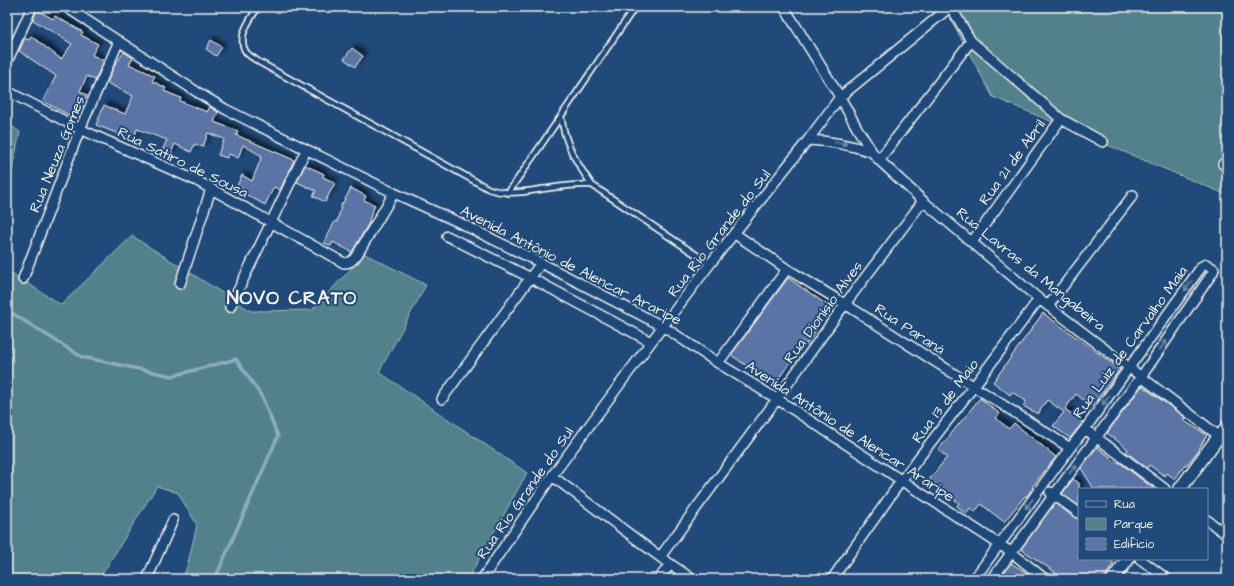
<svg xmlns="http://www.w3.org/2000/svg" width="1234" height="586" font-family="'Architects Daughter',sans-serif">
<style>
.green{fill:#52818b;stroke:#a3b9ba}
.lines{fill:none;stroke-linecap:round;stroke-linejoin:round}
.stream{stroke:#8cacbf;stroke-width:3.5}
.building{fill:#5a74a5;stroke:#f4f1e8;filter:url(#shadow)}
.service-casing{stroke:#f4f1e8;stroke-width:8}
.minor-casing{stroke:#f4f1e8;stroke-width:12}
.tertiary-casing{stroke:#f4f1e8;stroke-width:15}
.service{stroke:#1f4a7a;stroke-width:4.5}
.minor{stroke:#1f4a7a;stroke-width:9}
.tertiary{stroke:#1f4a7a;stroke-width:12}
.oneway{stroke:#748da6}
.labels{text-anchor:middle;stroke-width:4;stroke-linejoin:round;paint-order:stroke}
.street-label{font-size:15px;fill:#f4f1e8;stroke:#1f4a7a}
.district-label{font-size:19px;font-weight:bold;letter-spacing:1px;fill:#f4f1e8;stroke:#1f4a7a}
</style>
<defs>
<filter id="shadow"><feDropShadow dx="3.5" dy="-3.5" stdDeviation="2" flood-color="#0009"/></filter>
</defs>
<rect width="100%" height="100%" fill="#1f4a7a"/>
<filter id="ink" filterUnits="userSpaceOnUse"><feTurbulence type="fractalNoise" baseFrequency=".025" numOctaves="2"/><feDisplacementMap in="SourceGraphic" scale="8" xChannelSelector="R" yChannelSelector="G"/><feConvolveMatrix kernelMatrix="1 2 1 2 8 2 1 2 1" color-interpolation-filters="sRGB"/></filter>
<g filter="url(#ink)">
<path class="green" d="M944 7H1227V195L993 97Z
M7 123 20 132 7 196Z
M132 236 251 311 312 310 365 254 426 285 379 372 527 473 468 579H183L188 563 197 525 178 493 157 486 99 579H7V270L61 305Z"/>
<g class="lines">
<path class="stream" d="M7 310 82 357 172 376 236 359 262 397 278 436 215 579"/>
</g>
<path class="building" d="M37 10 53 19 55 16 83 32 81 35 98 44 92 55 104 61 95 80 87 76 80 91 87 95 83 102 84 103 76 119 43 101 56 76 19 51 25 38 29 40 31 36 61 59 72 44 33 20Z
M211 40 222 47 216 56 206 49Z
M352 48 363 56 355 67 344 59Z
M124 52 133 58 129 64 155 76 152 81 166 88 164 91 181 98 180 101 207 112 210 107 218 112 214 122 238 131 236 135 294 160 280 190 274 187 265 205 245 194 246 191 237 186 242 175 252 181 262 156 243 145 238 158 229 154 227 158 218 155 224 139 208 133 203 147 195 144 191 152 175 144 169 158 160 155 167 140 137 129 134 140 96 125 104 105 125 114 133 96 107 83 114 66Z
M305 165 324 174 323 177 335 183 325 202 313 196 316 191 297 182Z
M351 188 366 196 364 200 375 205 369 220 370 221 352 252 333 242 331 246 324 243 335 221 337 222 342 203H343Z
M788 278 829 306 814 328 817 329 806 345 801 341 789 357 792 360 774 385 731 355Z
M1043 313 1120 369 1092 407 1076 394 1065 409 1083 422 1070 438 1053 426 1064 412 1047 400 1038 414 1023 406 1026 401 1012 392 1010 395 993 382Z
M1142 386 1185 417 1183 420 1207 435 1197 452 1186 466 1185 465 1175 479 1167 473 1165 476 1149 465 1147 468 1126 452 1128 449 1107 433Z
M980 398 1000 414 996 418 1009 429 1014 423 1056 457 1032 487 1033 488 1026 497 1025 496 1004 522 981 504 975 512 970 508 966 514 957 506 959 503 929 480 947 457 938 450Z
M1097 447 1118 463 1119 462 1154 489H1094L1081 468Z
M1073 479 1079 483V506L1062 494Z
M1055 503 1075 518 1079 519V559H1108L1114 563 1103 579H1060L1055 575 1056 573 1021 549Z
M1011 563 1022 570 1035 579H1008L1002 575Z"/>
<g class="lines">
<defs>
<path id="service" d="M258 7C250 20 236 37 246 52 249 56 255 59 259 62L489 189C507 195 523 192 542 189 558 187 575 184 592 185L710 264
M592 185C576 162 565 145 561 116L635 7
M508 193 561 116"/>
<path id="minor" d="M66 7 197 92 225 109 394 193 458 222 541 263 664 327 718 363 777 399 1011 552 1045 579
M784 7 840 97 857 128 872 152 879 160 923 201 1039 299 1219 436 1227 424
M951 7 971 41 1061 119 1103 142
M7 62 32 7
M7 91 80 129 197 181 344 263C351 263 353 260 357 255L394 193
M808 140C831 141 851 145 872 152
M879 160 971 41
M1223 164 1227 167
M735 234 787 269 845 304 1070 448
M447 236 531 278 651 342
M972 242 1061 119
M23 279 80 129 119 41
M180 284 211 189
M1048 306 1133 195
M230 307 306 150
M718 363 787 269
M442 399 541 263
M1085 429 1165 489
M552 476 660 557 692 579
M1050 492 1079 513
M1207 520 1227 535
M660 557 777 399 845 304 923 201
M1140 559 1167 579
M147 579 173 520
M482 579 552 476 651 342 710 264 808 140 840 97 950 7
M659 579 670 564
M832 579 901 481 974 386 1039 299
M974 579 1070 448 1085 429 1202 266 1206 264 1214 269 1213 272 1141 377 992 579"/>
<path id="tertiary" d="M1180 489 1219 436 1227 440
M1113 579 1128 559"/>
</defs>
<use href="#service" class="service-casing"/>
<use href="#minor" class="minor-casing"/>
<use href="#tertiary" class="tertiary-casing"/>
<use href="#service" class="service"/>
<use href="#minor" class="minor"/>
<use href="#tertiary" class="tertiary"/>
</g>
<defs><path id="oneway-shaft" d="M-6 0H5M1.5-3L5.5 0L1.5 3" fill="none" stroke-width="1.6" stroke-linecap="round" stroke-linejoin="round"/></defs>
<g class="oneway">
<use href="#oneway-shaft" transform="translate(841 143) rotate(11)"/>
<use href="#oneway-shaft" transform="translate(1188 286) rotate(126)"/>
<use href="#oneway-shaft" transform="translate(1163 345) rotate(-56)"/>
<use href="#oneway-shaft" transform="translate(1106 400) rotate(126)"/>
<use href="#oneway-shaft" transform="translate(1073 469) rotate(-52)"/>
<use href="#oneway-shaft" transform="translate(1029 504) rotate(127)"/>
</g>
</g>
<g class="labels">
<g class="street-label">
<text transform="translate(57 154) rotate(-68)" y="5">Rua Neuza Gomes</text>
<text transform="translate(183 162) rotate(26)" y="5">Rua Satiro de Sousa</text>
<text transform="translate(1012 162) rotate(-54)" y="5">Rua 21 de Abril</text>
<text transform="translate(719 233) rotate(-52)" y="5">Rua Rio Grande do Sul</text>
<text transform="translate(571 265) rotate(27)" y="5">Avenida Antônio de Alencar Araripe</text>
<text transform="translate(1031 269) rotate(39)" y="5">Rua Lavras da Mangabeira</text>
<text transform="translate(823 312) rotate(-54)" y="5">Rua Dionísio Alves</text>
<text transform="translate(910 329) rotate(33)" y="5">Rua Paraná</text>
<text transform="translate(1130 342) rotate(-54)" y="5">Rua Luiz de Carvalho Maia</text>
<text transform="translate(945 401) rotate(-53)" y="5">Rua 13 de Maio</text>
<text transform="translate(850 431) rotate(33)" y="5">Avenida Antônio de Alencar Araripe</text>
<text transform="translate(525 493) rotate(-55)" y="5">Rua Rio Grande do Sul</text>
</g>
<g class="district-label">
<text x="292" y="304">NOVO CRATO</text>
</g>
</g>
<rect width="1234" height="586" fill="none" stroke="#1f4a7a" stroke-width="24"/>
<rect x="12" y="12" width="1210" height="562" fill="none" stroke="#f4f1e8" stroke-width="1.5" filter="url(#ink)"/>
<rect x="1078" y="488" width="130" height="72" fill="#1f4a7a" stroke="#748da6"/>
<rect x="1086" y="501" width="20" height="6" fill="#1f4a7a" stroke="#748da6"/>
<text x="1114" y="508" font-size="12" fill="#f4f1e8">Rua</text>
<rect x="1086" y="518" width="20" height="12" fill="#52818b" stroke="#748da6"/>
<text x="1114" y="528" font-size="12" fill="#f4f1e8">Parque</text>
<rect x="1086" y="538" width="20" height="12" fill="#5a74a5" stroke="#748da6"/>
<text x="1114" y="548" font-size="12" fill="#f4f1e8">Edifício</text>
</svg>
